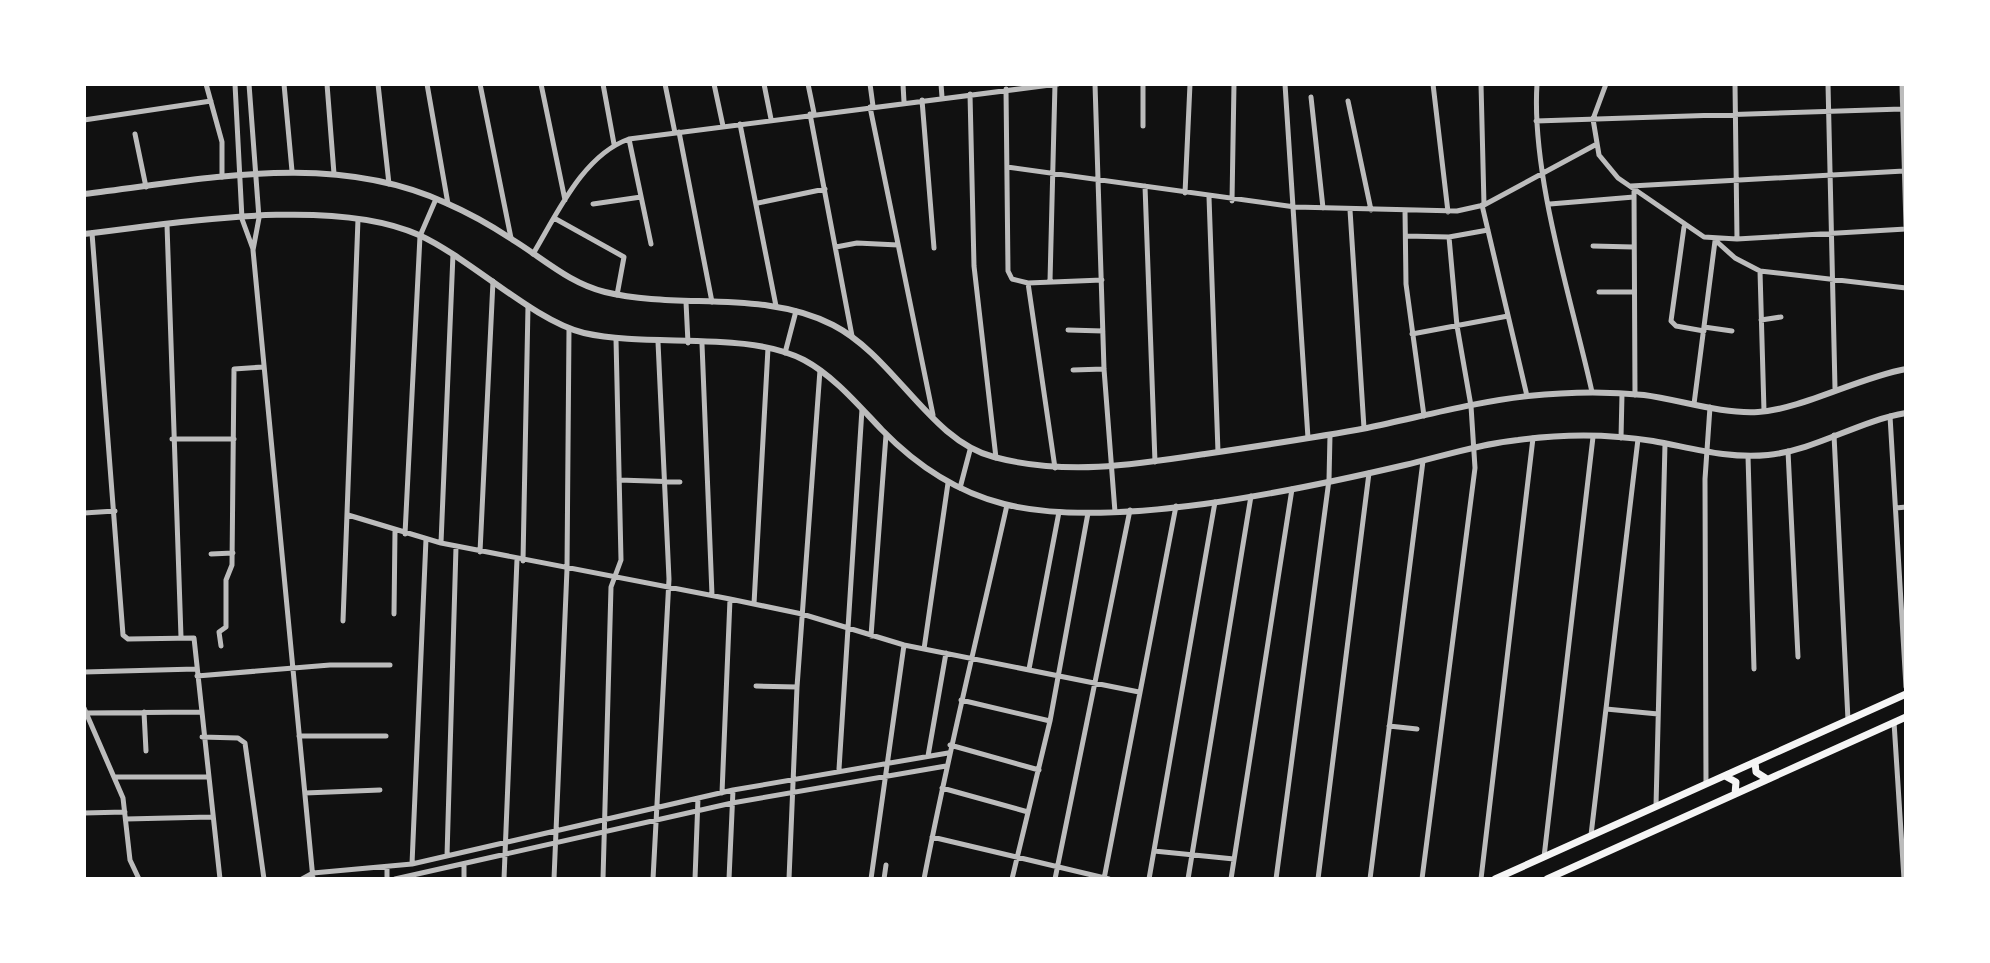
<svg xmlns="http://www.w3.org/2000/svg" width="1990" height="963" font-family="Montserrat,sans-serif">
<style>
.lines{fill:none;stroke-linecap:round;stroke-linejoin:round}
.minor{stroke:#bcbcbc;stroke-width:5}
.tertiary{stroke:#bcbcbc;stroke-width:6}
.primary{stroke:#f5f5f5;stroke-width:7}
</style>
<rect width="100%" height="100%" fill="#111"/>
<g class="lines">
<path class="minor" d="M206 84 222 142V177
M235 84 242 219 253 249
M249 84 259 218 253 250 313 879
M284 84 292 171
M327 84 334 174
M378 84 389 184
M427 84 448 204
M480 84 511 238
M541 84 565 200
M603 84 614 144
M665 84 675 133
M714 84 723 126
M764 84 771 119
M808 84 814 113
M870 84 873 106
M903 84 904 102
M941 84 942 97
M1095 84 1104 369 1115 512
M1285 84 1308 438
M1433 84 1448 212
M1481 84 1484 205
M1537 84C1531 176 1572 301 1592 392
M1606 84 1593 119 1599 155 1618 178 1704 237 1737 239 1906 229
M1735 84 1737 239
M1828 84 1835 388
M1902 84 1906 227
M1006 89 1008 271 1012 279 1028 283 1102 280
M970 94 974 266 996 458
M1311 97 1323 208
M922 100 934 248
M1348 101 1371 210
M870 107 933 415
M810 114 852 336
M84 120 211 101
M1536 121 1902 109
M740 124 776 306
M1143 126V84
M679 132 712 302
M135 134 146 187
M629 139 651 244
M1007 167 1295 207 1457 211 1484 205 1595 145
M1145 186 1155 462
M1631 186 1904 171
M1634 189 1635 395
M1185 193 1190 84
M1209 197 1218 452
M1232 201 1234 84
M758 203 825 189
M593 204 641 197
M1550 204 1634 197
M1482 205 1527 396
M1350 210 1364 428
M1405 210 1406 284 1424 416
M554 218 624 257 617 295
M167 225 181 637
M1684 227 1671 321 1676 326 1704 331
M92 233 123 635 128 639 194 638 220 879
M1406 236 1449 237 1488 230
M1715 240 1735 258 1760 271 1906 288
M1593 246 1633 247
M836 247 857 243 898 245
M533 254C557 214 583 155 629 139L1058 84
M1760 271 1764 411
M1050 281 1055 84
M1028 283 1055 468
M1599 292H1633
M686 302 688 343
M1761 320 1781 317
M1704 327 1732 331
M1068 330 1103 331
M1412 334 1508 316
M702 344 712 595
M785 353 796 311
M1073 370 1104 369
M1694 404 1715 241
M1890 416 1906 687
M1834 435 1848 720
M1621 438 1622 394
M172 439H234
M1788 451 1798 657
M1748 456 1754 669
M619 480 680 482
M960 488 970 450
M1896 508 1906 507
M84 513 115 511
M348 515 441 543 730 599 802 614 904 645 1139 692
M405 534 420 236 436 199
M441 543 453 254
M480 552 493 281
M211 554 233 553
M523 561 528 306
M754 604 768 348
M394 614 395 531
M343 621 358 219
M871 636 886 435
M221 646 219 632 226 627V580L232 565 234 369 263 367
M924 649 948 483
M1029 669 1059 512
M84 672 196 669
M197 676 330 665H390
M756 686 797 687
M961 700 1050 721
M84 708 123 798 130 860 139 879
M1606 709 1658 714
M144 712 146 751
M86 713 200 712
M1894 722 1904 879
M1389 726 1417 729
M299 736H386
M202 737 238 738 245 743 264 879
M950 745 1039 770
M928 756 946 653
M839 769 862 409
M115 777H207
M1706 784 1705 479 1710 407
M942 788 1028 812
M305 793 380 790
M722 793 730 599
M1656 806 1665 444
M84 813 125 812
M126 819 211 817
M1591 835 1638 439
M932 837 1109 879
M1154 851 1234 859
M447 856 456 547
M1544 857 1593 437
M412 864 426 539
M302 879 313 873 412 864 733 790 948 753
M387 879V868
M395 879 732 803 946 766
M464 879V866
M504 879 517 559
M554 879 567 569 569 329
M603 879 611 587 621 560 616 339
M653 879 669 579 658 342
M695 879 698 798
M729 879 733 790
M789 879 797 687 820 370
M871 879 904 645
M884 879 886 865
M924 879C948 753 979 630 1007 505
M1012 879 1050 721 1088 513
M1055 879 1130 510
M1104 879 1176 506
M1149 879 1215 502
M1188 879 1251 496
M1231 879 1292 489
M1276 879 1329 480 1330 435
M1318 879 1369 473
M1370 879 1423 461
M1422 879 1475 468 1471 406 1457 326 1449 237
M1481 879 1533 438"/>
<path class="tertiary" d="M84 194C203 180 331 150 446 203 469 213 492 226 513 240 544 259 569 283 605 292 679 310 763 289 833 325 895 357 930 441 994 457 1065 476 1134 465 1205 454 1259 446 1313 438 1367 428 1420 417 1474 402 1528 396 1566 392 1605 391 1644 395 1681 400 1720 414 1758 412 1803 409 1857 378 1906 369
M84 234C177 223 333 196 419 235 471 259 534 321 584 333 650 348 746 330 804 360 834 376 859 406 882 430 916 465 957 492 1004 504 1110 531 1298 490 1405 465 1443 456 1480 444 1518 440 1562 434 1610 434 1653 441 1692 448 1728 459 1768 455 1816 450 1858 421 1906 413"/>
<path class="primary" d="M1755 762 1756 772 1767 779
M1725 776 1736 782 1735 794
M1495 879 1906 694
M1547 879 1906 717"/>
</g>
<rect width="1990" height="963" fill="none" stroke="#ffffff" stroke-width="172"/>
</svg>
